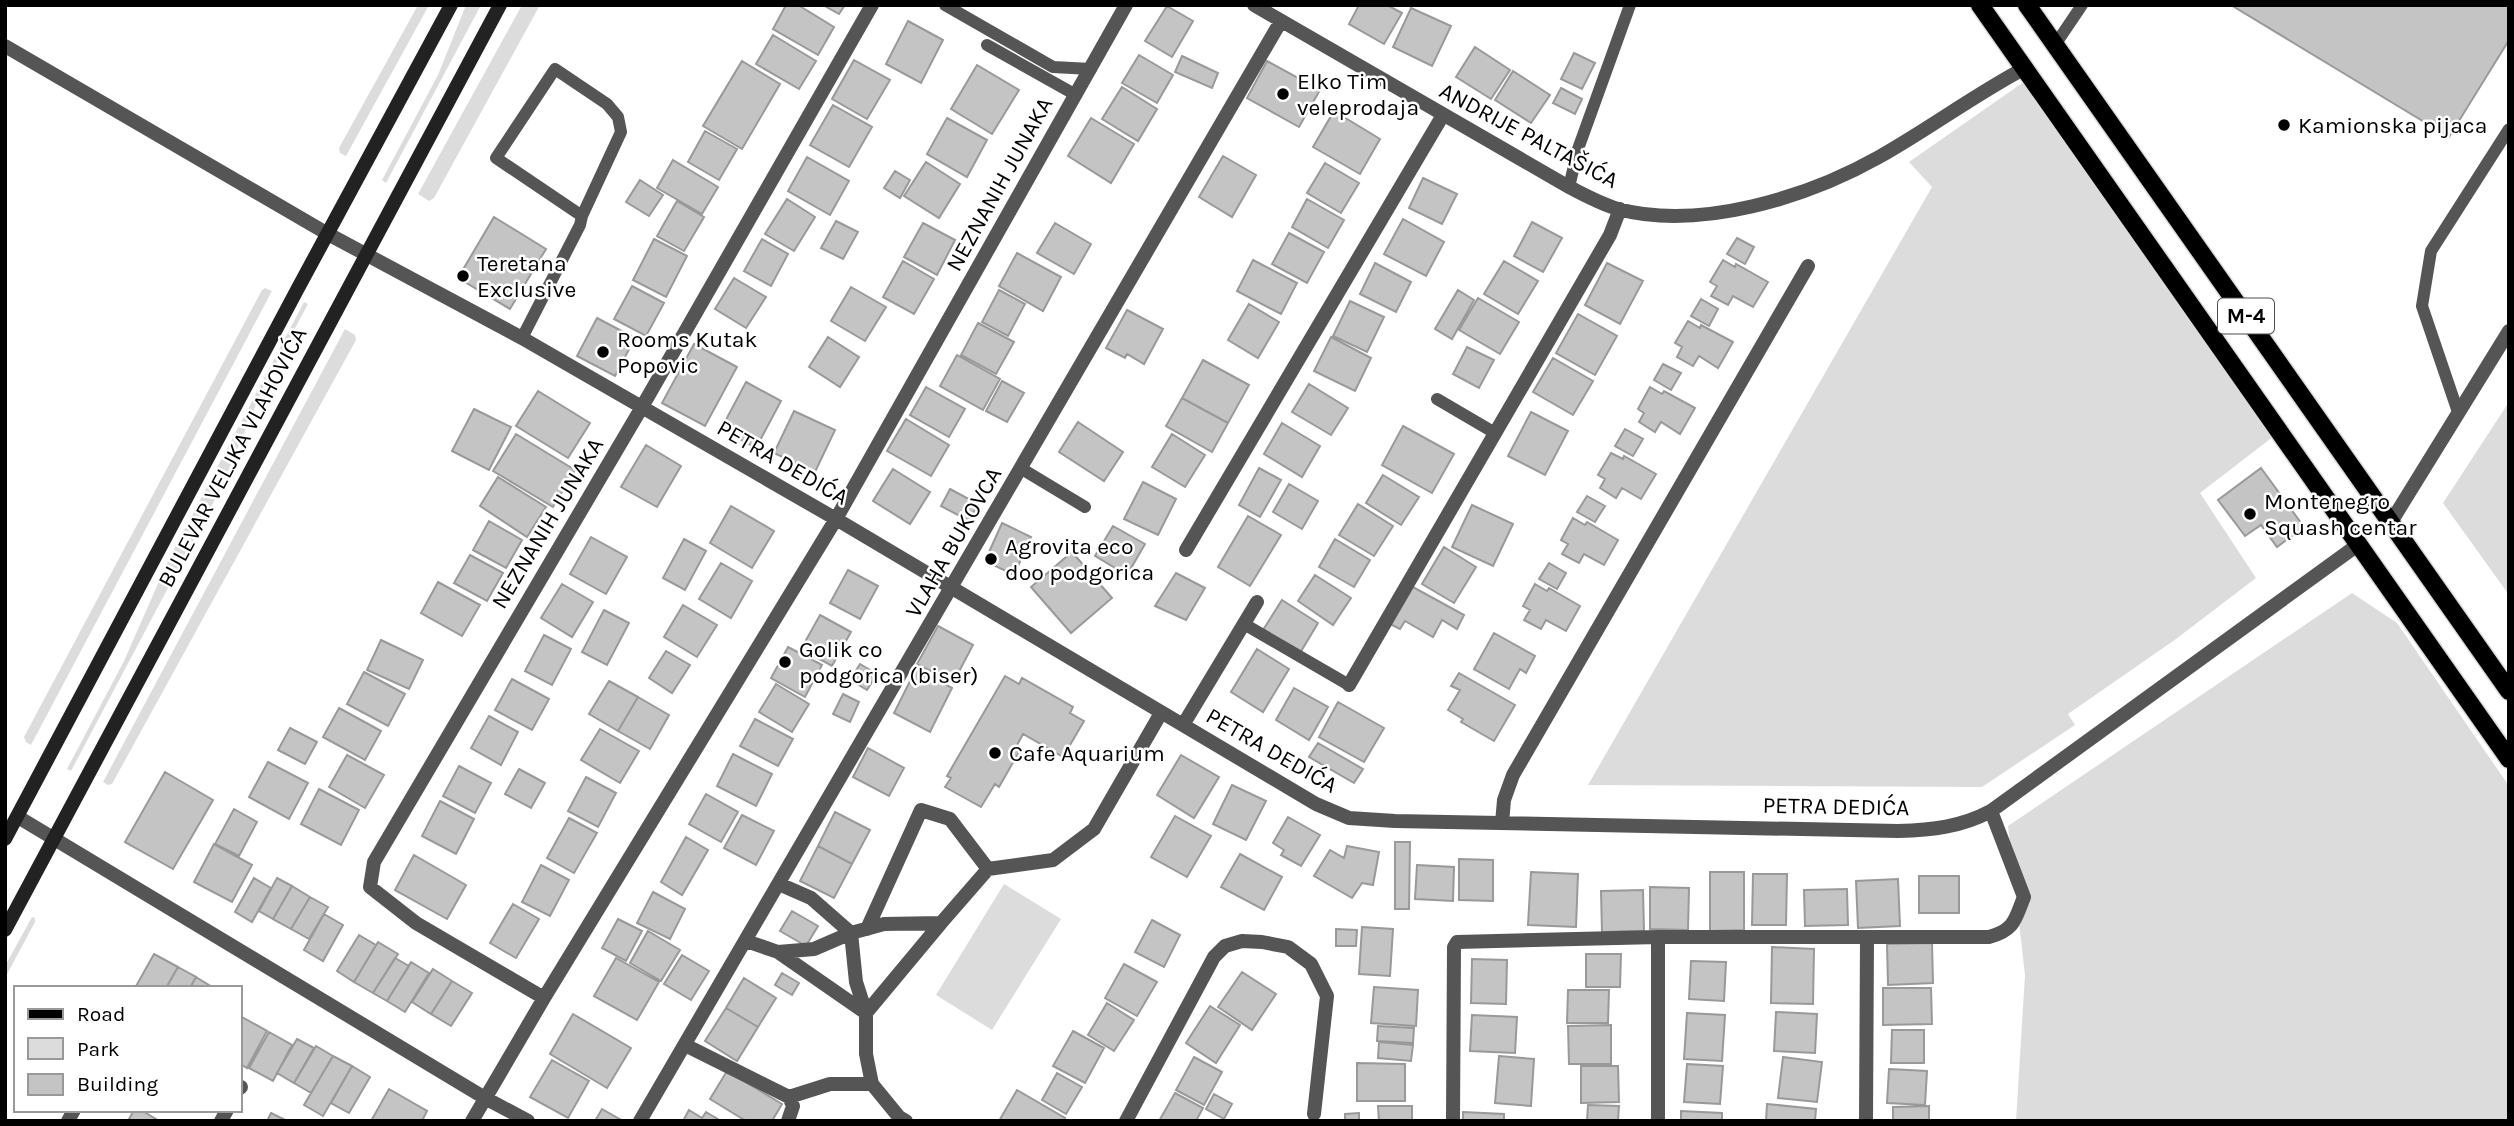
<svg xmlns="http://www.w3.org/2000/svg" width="2514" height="1126" font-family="Karla,sans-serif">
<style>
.green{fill:#dcdcdc}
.building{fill:#c4c4c4;stroke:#999;stroke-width:2}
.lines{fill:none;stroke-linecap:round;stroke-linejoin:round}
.primary-casing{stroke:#dbdbdb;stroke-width:21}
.lane{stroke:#555;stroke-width:12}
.street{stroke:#555;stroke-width:14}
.secondary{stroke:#222;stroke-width:14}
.primary{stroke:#000;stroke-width:18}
.poi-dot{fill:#000;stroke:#fff;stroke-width:2.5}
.labels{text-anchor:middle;stroke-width:5;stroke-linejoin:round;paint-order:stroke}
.shield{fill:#fff;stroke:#4c4c4c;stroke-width:2}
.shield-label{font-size:21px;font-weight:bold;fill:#000}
.poi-label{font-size:23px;fill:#000;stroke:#fff;text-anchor:start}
.street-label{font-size:23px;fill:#000;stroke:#fff}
</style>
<rect width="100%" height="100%" fill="#fff"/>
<path class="green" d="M418 5H429L346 156 340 153 339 148Z
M466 5H481L386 183 382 180 438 75Z
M522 5H540L434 198 429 201 418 194Z
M2028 79 2287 426 2200 493 2256 578 2176 639 2068 714 2075 725 1982 787 1588 785 1932 187 1909 162Z
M265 288 272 291 31 745 26 742 24 737 262 290Z
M304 302 308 304 263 388 221 488 71 771 67 769 124 661 168 561Z
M345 329 355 335 356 340 112 784 108 785 103 782Z
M2509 402V595L2443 503Z
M2352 593 2397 623 2509 786V1121H2016L2025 975 2008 826Z
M1004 884 1061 919 992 1030 936 995Z
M32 917 35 918V922L5 978V966Z"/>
<path class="building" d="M786 5H798L834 27 818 55 773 29Z
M823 5H845L839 14Z
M1359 5H1387L1402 13 1384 44 1349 24Z
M2231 5H2509V40L2449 137Z
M1167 6 1193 21 1172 57 1145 41Z
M1411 8 1451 26 1432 66 1393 47Z
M908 21 943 40 921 83 886 64Z
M773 35 816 61 799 89 756 64Z
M1475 47 1510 70 1491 99 1456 77Z
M1574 53 1595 63 1582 89 1561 79Z
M1139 55 1173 75 1157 103 1122 83Z
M1182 56 1218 73 1212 88 1175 72Z
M854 60 890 80 867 119 832 99Z
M742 61 780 84 742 149 703 126Z
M1267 61 1320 90 1299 127 1247 98Z
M977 65 1019 90 992 134 951 109Z
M1513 71 1550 95 1531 123 1495 100Z
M1122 87 1157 109 1138 141 1102 119Z
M1561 88 1582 99 1575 114 1553 103Z
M833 105 872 127 849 167 810 145Z
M1334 111 1380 139 1360 174 1313 147Z
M947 118 987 140 967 177 927 154Z
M1091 118 1134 144 1111 183 1068 156Z
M705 131 737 149 719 180 688 162Z
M1223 156 1256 175 1232 217 1199 197Z
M807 157 849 181 830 215 788 191Z
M673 160 718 187 702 214 657 188Z
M926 162 960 184 939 218 904 196Z
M1325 163 1359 183 1341 213 1307 193Z
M895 171 910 180 900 198 884 188Z
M1423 178 1457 194 1442 224 1409 208Z
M640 180 663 195 649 216 626 202Z
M787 199 815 217 794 251 765 234Z
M1307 199 1344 220 1328 248 1292 227Z
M677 201 704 217 684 251 657 236Z
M494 217 546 249 510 309 458 278Z
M1403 219 1444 242 1426 276 1384 254Z
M836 221 858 232 843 259 821 248Z
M1532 222 1562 238 1543 272 1514 256Z
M923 223 955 240 937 275 904 257Z
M1055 223 1091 244 1074 274 1037 253Z
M1289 233 1324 252 1307 283 1272 264Z
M1737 238 1754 247 1745 264 1727 254Z
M654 239 687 256 666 297 633 280Z
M762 239 788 254 771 286 744 271Z
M1017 253 1061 277 1043 311 999 286Z
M1253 260 1297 283 1281 314 1237 291Z
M1723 260 1735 267 1736 264 1768 282 1753 307 1733 296 1728 305 1711 296 1717 286 1710 282Z
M903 261 934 279 914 314 883 297Z
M1504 261 1538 281 1518 314 1484 294Z
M1375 263 1411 282 1396 312 1360 294Z
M1607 263 1643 281 1620 324 1585 305Z
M734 278 766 297 746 328 715 309Z
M632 286 664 303 646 336 614 319Z
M851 287 886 307 865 341 831 321Z
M999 290 1025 304 1008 336 982 322Z
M1458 290 1474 300 1452 339 1435 329Z
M1478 298 1519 322 1500 354 1459 330Z
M1701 299 1718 309 1709 326 1691 316Z
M1350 301 1384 317 1367 352 1333 336Z
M1249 304 1279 322 1258 358 1228 340Z
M1127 310 1163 329 1144 364 1127 354 1125 358 1106 348Z
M1578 314 1617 336 1595 375 1556 353Z
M597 318 635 338 615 376 577 356Z
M1688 321 1700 328 1701 325 1733 342 1718 368 1699 356 1693 366 1677 357 1682 347 1675 343Z
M978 323 1014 342 996 374 961 355Z
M828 337 859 357 840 387 809 367Z
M1331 337 1371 358 1355 391 1314 371Z
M694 344 737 367 705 426 662 403Z
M1467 347 1494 360 1479 388 1453 374Z
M957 355 1000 379 983 410 940 386Z
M1553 358 1593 381 1573 415 1533 392Z
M1203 360 1249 385 1228 423 1182 398Z
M1663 364 1681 373 1671 390 1654 380Z
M1002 381 1024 393 1007 422 986 411Z
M746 382 781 401 756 448 721 429Z
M1309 384 1348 408 1331 435 1292 412Z
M926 387 965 409 949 437 910 415Z
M1650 387 1662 394 1664 391 1695 408 1680 434 1661 422 1655 432 1639 422 1644 413 1638 409Z
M538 391 590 423 568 458 516 426Z
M1182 398 1228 423 1212 452 1166 426Z
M474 409 511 427 489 470 452 451Z
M794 411 835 430 815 472 774 453Z
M1531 412 1568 431 1545 475 1508 456Z
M906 419 949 445 931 476 887 451Z
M1078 422 1123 452 1104 481 1059 452Z
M1282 423 1320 446 1302 477 1264 454Z
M1403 426 1454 454 1432 493 1382 465Z
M1625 429 1643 439 1633 456 1615 446Z
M516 434 575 470 553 507 493 471Z
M1172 434 1205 455 1185 487 1152 467Z
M646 445 681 466 657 507 621 487Z
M1611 453 1623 459 1624 456 1656 474 1641 499 1622 488 1616 498 1600 488 1605 479 1598 475Z
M1259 468 1281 480 1260 517 1239 505Z
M2261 468 2304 527 2277 547 2261 525 2245 536 2218 500Z
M893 469 930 492 910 524 873 501Z
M1383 475 1419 497 1401 525 1366 503Z
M498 477 546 507 527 537 480 506Z
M1143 482 1176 499 1158 535 1124 519Z
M1289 484 1318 501 1302 529 1273 512Z
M950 489 978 504 969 521 941 506Z
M1587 496 1605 506 1595 522 1577 512Z
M1358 504 1393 526 1374 556 1339 535Z
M1472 505 1513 524 1493 566 1452 547Z
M731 506 774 531 752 568 710 543Z
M1248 516 1281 535 1250 586 1218 567Z
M1573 518 1585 525 1587 522 1618 540 1604 565 1584 554 1579 563 1562 554 1568 544 1561 540Z
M489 521 522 540 506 568 473 550Z
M1002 523 1031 537 1014 575 985 561Z
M1113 526 1145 544 1127 575 1095 556Z
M591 537 627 557 606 594 570 574Z
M684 539 706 551 685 590 663 578Z
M1335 539 1370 560 1354 587 1319 567Z
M1444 547 1476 567 1454 603 1422 584Z
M1072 552 1112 598 1071 633 1031 587Z
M470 555 503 573 487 601 454 583Z
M721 563 752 581 731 618 699 599Z
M1549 563 1566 573 1557 589 1539 579Z
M848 570 878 586 860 619 830 603Z
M1176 573 1205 588 1186 620 1155 606Z
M1315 575 1351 598 1333 625 1298 601Z
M438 582 480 605 462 636 421 613Z
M562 584 593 602 572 637 541 618Z
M1535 584 1547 591 1549 588 1580 606 1566 631 1546 620 1541 629 1524 620 1530 610 1523 606Z
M1411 586 1464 615 1457 629 1442 620 1433 637 1405 621 1400 629 1390 624Z
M1282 600 1318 623 1300 653 1263 630Z
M683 605 717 625 697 657 664 637Z
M604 610 629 623 607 665 582 652Z
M820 615 851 632 832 666 801 649Z
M938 626 973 645 953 683 917 664Z
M1494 633 1535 656 1526 673 1520 669 1509 689 1474 669Z
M544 635 571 649 552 685 525 671Z
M381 640 423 660 409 689 367 670Z
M788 647 822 665 805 697 771 678Z
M1257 649 1289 669 1263 712 1231 692Z
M666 651 690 665 672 693 649 678Z
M860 664 877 674 867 690 850 680Z
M916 669 952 688 930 732 894 713Z
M364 672 405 694 388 726 347 704Z
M1459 673 1515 705 1494 741 1461 722 1463 719 1448 710 1460 690 1451 686Z
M1005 676 1019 684 1022 678 1073 707 1070 713 1084 721 1063 757 1023 734 1015 749 1019 752 999 787 995 784 981 807 945 787 951 778 947 776Z
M512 679 549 699 532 730 495 710Z
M609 681 638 697 618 731 589 714Z
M776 684 809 704 792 732 759 712Z
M1294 688 1328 707 1309 740 1276 720Z
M843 694 859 702 850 722 833 714Z
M638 697 669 715 650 749 618 731Z
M1338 702 1384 728 1364 762 1319 737Z
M339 708 381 731 365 760 323 737Z
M489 716 518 732 501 765 471 748Z
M755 719 793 739 778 766 740 746Z
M290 728 317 742 305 764 278 750Z
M600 729 639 751 620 783 581 760Z
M1318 743 1363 769 1354 783 1309 757Z
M868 748 904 768 889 796 853 777Z
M733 754 772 774 756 806 717 786Z
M347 755 384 775 365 808 329 787Z
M1181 755 1219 777 1194 818 1157 795Z
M268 762 308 783 289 819 249 797Z
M459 766 491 783 475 813 443 796Z
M519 769 545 783 531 808 505 794Z
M165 772 213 800 173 869 125 842Z
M586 777 616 793 598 827 568 811Z
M1232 785 1266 801 1246 840 1213 824Z
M319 789 359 810 341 845 301 824Z
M706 794 738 812 721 842 689 824Z
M440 801 474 819 456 854 422 836Z
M234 809 257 822 239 856 215 844Z
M835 812 870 830 852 864 818 846Z
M742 815 774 831 756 865 724 848Z
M1175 816 1211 836 1187 877 1151 857Z
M1288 817 1320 835 1301 866 1281 855 1284 850 1273 843Z
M569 818 597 833 574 873 547 858Z
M686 837 708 850 682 895 661 882Z
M1395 842H1410L1409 909H1395Z
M214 844 252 865 232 902 194 882Z
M818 846 852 864 834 898 800 881Z
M1347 846 1379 852 1373 885 1362 883 1352 898 1314 876 1330 850 1344 858Z
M1240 854 1282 877 1264 910 1221 887Z
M414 855 466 885 447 919 395 890Z
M1459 859 1493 860V901L1459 900Z
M541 865 569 880 550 916 522 902Z
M1417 865 1454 867 1453 901 1415 899Z
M1531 872 1578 874 1576 927 1528 925Z
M1710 872H1744V930L1710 931Z
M1753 874H1787L1786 925H1752Z
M1919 876H1959V913H1919Z
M254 878 271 888 252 922 235 912Z
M277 878 292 886 273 919 259 911Z
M1898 879 1900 926 1858 928 1856 881Z
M292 886 310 897 291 929 273 919Z
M1650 887 1689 888 1688 930 1650 929Z
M1847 889 1848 925 1805 926 1804 890Z
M1643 890 1644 931 1602 932 1601 891Z
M653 892 685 909 670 939 637 923Z
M310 897 328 907 309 939 291 929Z
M513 904 539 919 516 958 490 943Z
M792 911 818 926 806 946 780 931Z
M324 914 343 925 323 961 304 950Z
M618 919 642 931 626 961 602 948Z
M1152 920 1180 935 1164 967 1135 952Z
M1362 927 1393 929 1390 976 1359 974Z
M1336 929 1357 930 1356 946H1336Z
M648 931 680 950 661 981 630 963Z
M359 935 376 945 354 982 337 971Z
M378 942 398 954 373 993 354 982Z
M1932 943 1933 983 1888 985 1887 944Z
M1772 947 1814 949 1813 1004 1771 1003Z
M154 954 178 967 166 988H135Z
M1586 954H1621L1620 987H1586Z
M682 955 709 971 691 1000 664 984Z
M395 958 409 966 387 1001 373 993Z
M616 958 659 982 637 1020 594 996Z
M1472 959 1507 960 1506 1004 1471 1003Z
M1691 961 1726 962 1724 1001 1689 999Z
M411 962 429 973 405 1012 387 1001Z
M1124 964 1157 982 1137 1016 1105 998Z
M178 967 196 977 190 988H166Z
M433 969 452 981 431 1014 412 1002Z
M1242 972 1276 994 1252 1030 1218 1007Z
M782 973 799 983 792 995 775 985Z
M196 977 212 987 211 988H190Z
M744 978 776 998 758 1027 726 1008Z
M452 981 472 993 451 1026 431 1014Z
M1374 987 1418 990 1416 1026 1371 1023Z
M1883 988H1931L1932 1024 1883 1025Z
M1568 990H1609L1608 1023H1567Z
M1107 1003 1134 1020 1114 1051 1088 1035Z
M1210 1006 1240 1025 1216 1063 1186 1043Z
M726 1008 758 1027 737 1061 705 1041Z
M1776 1012 1817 1014 1815 1053 1774 1051Z
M1687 1013 1725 1015 1722 1061 1684 1059Z
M573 1014 631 1048 607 1088 550 1054Z
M1472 1015 1517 1017 1515 1053 1470 1051Z
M242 1017 267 1031 247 1068 240 1064V1021Z
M1611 1025V1064H1569L1568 1026Z
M1378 1026 1414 1028 1413 1043 1377 1041Z
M1892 1030H1924V1063H1891Z
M1073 1031 1104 1048 1085 1083 1053 1066Z
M269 1032 292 1045 273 1081 249 1068Z
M297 1039 314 1048 294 1083 277 1073Z
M1379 1042 1413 1045 1411 1061 1378 1058Z
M316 1046 333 1056 311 1093 294 1083Z
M333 1056 352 1066 323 1116 304 1105Z
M1499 1056 1534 1059 1531 1106 1495 1103Z
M1194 1057 1222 1072 1204 1105 1176 1090Z
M1783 1057 1822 1062 1817 1102 1778 1098Z
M552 1060 589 1081 568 1118 530 1097Z
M1357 1063 1405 1064V1101H1357Z
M1687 1064 1723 1066 1720 1104 1684 1102Z
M352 1066 370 1077 349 1113 331 1103Z
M1581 1066H1618L1619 1102 1581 1103Z
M1889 1069 1927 1071 1925 1105 1887 1103Z
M727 1071 782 1104 772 1121H746L710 1099Z
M1057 1073 1082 1087 1066 1114 1042 1100Z
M389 1089 427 1111 422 1121H371Z
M1017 1090 1065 1118 1064 1121H999Z
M1175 1093 1203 1108 1196 1121H1159Z
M1214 1094 1232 1104 1224 1119 1206 1109Z
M1767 1104 1816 1109 1815 1121H1766Z
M1588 1105 1619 1106 1618 1121H1587Z
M1378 1106H1412V1121H1379Z
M1929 1106V1121H1893V1107Z
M602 1109 621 1120 595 1121Z
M134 1110H141L159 1121H128Z
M689 1110 702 1118 706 1112 721 1121H683Z
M1681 1111 1722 1113V1121H1681Z
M1463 1112 1504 1114V1121H1463Z
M271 1113 287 1121H267Z
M1359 1113V1121H1345V1114Z"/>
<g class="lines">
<defs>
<path id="primary" d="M1980 5 2509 759
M2027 5 2509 691"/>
</defs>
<use href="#primary" class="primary-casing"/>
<path class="lane" d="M945 5 1053 67 1091 69
M987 45 1076 95
M2055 45 2082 5
M1569 187 1578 149 1630 5
M522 338 580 225 582 216 496 158 555 69 607 104 618 117 621 132 582 216
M1437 399 1495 433
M2458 412 2422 306 2431 251 2509 129
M1022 469 1085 507
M1244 624 1349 685"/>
<path class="street" d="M1254 5 1569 187C1585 195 1601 204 1618 209 1700 231 1808 197 1879 157 1929 129 1974 95 2025 68
M5 46 328 234 522 338 836 519 1316 804 1349 818 1395 821 1898 831C1932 830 1961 827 1991 811L2359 544
M2391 522 2509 331
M1186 550 1443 115
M1349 685 1610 235 1620 209
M1183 725 1257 602
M18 817 485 1098 528 1121
M1502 823 1504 800 1513 775 1808 266
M779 884 811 898 851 933 856 982 866 1013V1054L872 1084 899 1117 906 1121
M867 929 921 810 950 819 988 869
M1658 937V1121
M746 941 778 952 814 949 851 933 884 924 941 923 988 869 1053 860 1094 829 1161 713
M778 952 866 1013 941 923
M544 998 416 923 370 887 374 862 642 407 872 5
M685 1045 789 1097 793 1106 788 1121
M240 1088 241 1087
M789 1097 830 1084H872
M68 1121 74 1110
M221 1121 227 1110
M472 1121 544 998 836 519 1126 5
M640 1121 1281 21
M1126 1121 1214 957 1225 946 1242 941 1262 942 1288 947 1311 964 1327 996 1314 1114
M1453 1121 1454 947 1457 942 1658 937H1989C2015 930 2015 919 2024 897L1991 811
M1866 1121 1867 938"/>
<path class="secondary" d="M5 839 297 290 451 5
M5 930 500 5"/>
<use href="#primary" class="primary"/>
</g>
<g class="poi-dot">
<circle cx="1283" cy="94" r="7"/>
<circle cx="2284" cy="125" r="7"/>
<circle cx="463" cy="276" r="7"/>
<circle cx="603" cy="352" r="7"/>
<circle cx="2250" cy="514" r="7"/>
<circle cx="991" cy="559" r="7"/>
<circle cx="785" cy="662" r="7"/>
<circle cx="995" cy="753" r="7"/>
</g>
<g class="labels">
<rect class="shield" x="2218" y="298.5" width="56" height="35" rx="5"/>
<g class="shield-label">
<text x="2246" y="323">M-4</text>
</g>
<g class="poi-label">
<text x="1297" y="89">Elko Tim<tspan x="1297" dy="26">veleprodaja</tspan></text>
<text x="2298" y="133">Kamionska pijaca</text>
<text x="477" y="271">Teretana<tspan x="477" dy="26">Exclusive</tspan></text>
<text x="617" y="347">Rooms Kutak<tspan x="617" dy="26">Popovic</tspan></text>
<text x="2264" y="509">Montenegro<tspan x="2264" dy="26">Squash centar</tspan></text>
<text x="1005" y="554">Agrovita eco<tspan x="1005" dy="26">doo podgorica</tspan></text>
<text x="799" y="657">Golik co<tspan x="799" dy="26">podgorica (biser)</tspan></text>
<text x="1009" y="761">Cafe Aquarium</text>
</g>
<g class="street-label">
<text transform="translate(1529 135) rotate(28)" y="8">ANDRIJE PALTAŠIĆA</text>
<text transform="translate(999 184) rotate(-61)" y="8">NEZNANIH JUNAKA</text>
<text transform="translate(232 457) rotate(-62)" y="8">BULEVAR VELJKA VLAHOVIĆA</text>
<text transform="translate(783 462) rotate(30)" y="8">PETRA DEDIĆA</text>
<text transform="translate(547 523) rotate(-59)" y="8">NEZNANIH JUNAKA</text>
<text transform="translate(953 542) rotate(-60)" y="8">VLAHA BUKOVCA</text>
<text transform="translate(1272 750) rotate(30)" y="8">PETRA DEDIĆA</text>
<text transform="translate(1836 806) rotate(1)" y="8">PETRA DEDIĆA</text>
</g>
</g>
<rect width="2514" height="1126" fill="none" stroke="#000000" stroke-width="14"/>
<rect x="14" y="986" width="228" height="126" fill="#ffffff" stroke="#999999" stroke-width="2"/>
<rect x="28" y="1009" width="35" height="10" fill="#000000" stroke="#999999" stroke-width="2"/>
<text x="77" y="1021" font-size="21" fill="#000000">Road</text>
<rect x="28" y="1038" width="35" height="21" fill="#dcdcdc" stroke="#999999" stroke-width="2"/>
<text x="77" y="1056" font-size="21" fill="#000000">Park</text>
<rect x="28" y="1074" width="35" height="21" fill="#c4c4c4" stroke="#999999" stroke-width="2"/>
<text x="77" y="1091" font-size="21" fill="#000000">Building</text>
</svg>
